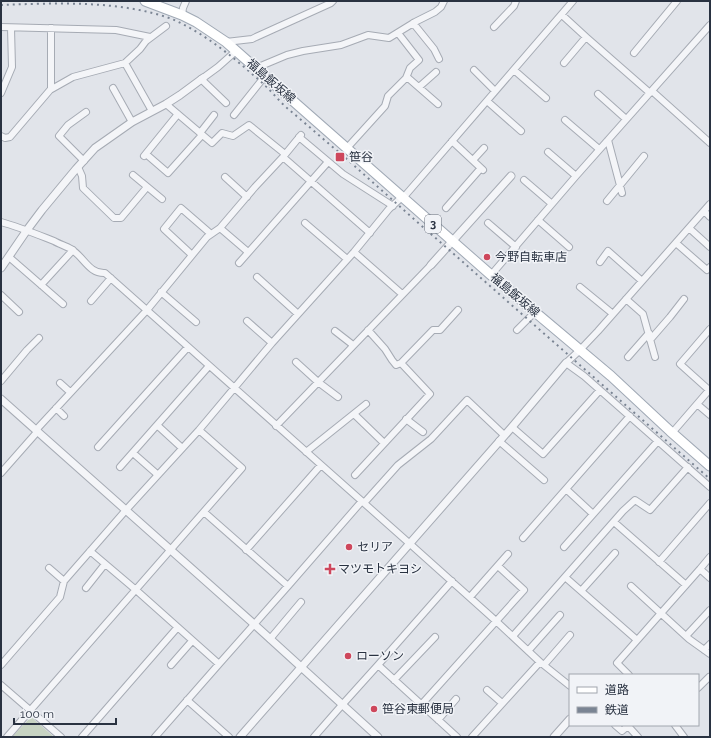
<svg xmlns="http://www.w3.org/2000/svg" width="711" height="738" font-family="Raleway,'Noto Sans JP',sans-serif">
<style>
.green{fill:#c7d3c2}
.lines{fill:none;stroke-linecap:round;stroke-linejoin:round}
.minor-casing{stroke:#a6abb4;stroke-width:8}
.tertiary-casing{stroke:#a6abb4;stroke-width:9}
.primary-casing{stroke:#a0a9b5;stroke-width:11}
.minor{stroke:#f4f5f8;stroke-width:6}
.tertiary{stroke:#f4f5f8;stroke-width:7}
.primary{stroke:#fff;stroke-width:9}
.rail{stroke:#7a8493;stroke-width:2;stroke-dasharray:2 4;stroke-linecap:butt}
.poi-dot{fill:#ce475c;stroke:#f1f3f7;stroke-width:1.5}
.labels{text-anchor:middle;stroke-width:3;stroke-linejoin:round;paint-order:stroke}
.shield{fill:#f1f3f7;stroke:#656c78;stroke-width:1}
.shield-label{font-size:11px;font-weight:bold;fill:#293241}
.street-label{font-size:12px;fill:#293241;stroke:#f1f3f7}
.poi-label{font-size:12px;fill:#293241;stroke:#f1f3f7;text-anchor:start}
</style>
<rect width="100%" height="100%" fill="#e1e4ea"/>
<path class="green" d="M31 717 54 737H12Z"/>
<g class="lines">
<defs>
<path id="minor" d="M182 15 183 8 186 1
M562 15 586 37 650 93
M413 23 434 49 439 59
M1 27 116 30 150 37
M494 27 514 6 516 1
M51 28V89
M226 42 252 39 256 37 331 3 333 1
M634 53 677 1
M125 63 152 111
M564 63 586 37
M256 68 287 55 303 51 341 45 368 35 389 38 415 22 435 12 441 7 444 1
M474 70 495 91
M514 70 546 98
M407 77 438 104
M203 78 218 67 236 51
M201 79 226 103
M419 87 436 72
M113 88 132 122
M652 91 710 143
M1 93 12 67 11 28
M598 94 626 119
M487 101 521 131
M166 104 212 143 222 133 233 136 249 125 285 154
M234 115 265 76
M565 120 599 149
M200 133 214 115
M1 136 5 138 10 137 50 90 73 77 125 63 140 49 146 41 166 26
M299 137 343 174 393 206
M608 140 622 193
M452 141 483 170
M347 148 385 106 388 96 406 78 410 68 419 60 398 33
M548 152 576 176
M146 154 168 173 202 135
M144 156 178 114
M283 157 370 233
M473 160 484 148
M84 161 59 136 68 125 86 112
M78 167 82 176 83 188 114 218H121L147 187
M133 175 162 199
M225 177 247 197
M524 180 552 204
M403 198 573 1
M607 201 644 156
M710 204 598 331 580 350 566 363 584 376 710 487
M446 208 481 168
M704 211 710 217
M538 220 569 247
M1 222C19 227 36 234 54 241 59 244 66 246 71 249 84 257 89 274 105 273L409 543 496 621 540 662 570 686
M305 223 347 259
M488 223 516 247
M220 228 248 252
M689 228 710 247
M676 243 707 270 710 267
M354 252 402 294
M192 255 164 229 181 208 211 234
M9 257 63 304
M600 262 608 251 642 281
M239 263 328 162
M491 275 576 176 710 25
M257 277 298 314
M41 285 73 250
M580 287 613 314
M161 292 196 322
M1 295 19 312
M626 299 643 314 655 357
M91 301 111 278
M247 321 272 343
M368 330 385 349 392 360 396 365 401 363
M517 330 535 312
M335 331 353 345
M650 340 670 317 684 299
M628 357 649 333
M296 362 318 382 338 397
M1 381 27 350 39 338
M60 383 70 392
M709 390 680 364 710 329
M697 404 710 415
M56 408 64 416
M354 414 384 443
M406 419 423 432
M157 425 182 448
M276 426 431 265
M512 427 543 454 600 390
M36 430 147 310 207 237 220 228 255 187 283 157 301 135
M672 433 710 389
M499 441 544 480
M98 447 188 347
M306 452 366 404
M133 453 158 475
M120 467 209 366
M1 473 38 431
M355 475 430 394 401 363 433 330H440L458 310
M566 489 593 514
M364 503 398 465 431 439 467 400 504 435
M204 512 288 586 362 501
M614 522 686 585
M523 538 630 416
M564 547 658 441
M246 550 321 465
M90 551 136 590 219 664 155 737
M659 562 710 503
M49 568 64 581
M700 569 710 578
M565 577 637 640
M631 586 689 639 710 654
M86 588 105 564
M581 591 615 553
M470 597 508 554
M513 636 623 511 635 500 650 510 688 467
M686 636 710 610
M270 639 301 602
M704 650 710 644
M528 651 560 615
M219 664 288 586
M1 665 60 597 64 581 126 510 199 430 272 343 354 252 389 209 402 197
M171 665 192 641
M378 665 457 737
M544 665 570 635
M629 675 617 663 700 569 710 557
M394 680 435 637
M1 685 61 737
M698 688 709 677
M487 690 502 703
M187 700 229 737
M421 705 524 590 498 566
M438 720 456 699
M615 725 622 731 629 725
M675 725 684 737
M628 726 638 737
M7 737 242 468 199 430
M82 737 177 628
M314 737 342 705 378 665 452 581
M472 737 540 662"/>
<path id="tertiary" d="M431 265 511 176
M1 268 27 230 42 210 76 169 95 148 132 122 166 104 180 95 203 78
M1 399 255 625 378 737
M240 737 512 427 566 363
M554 737 570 719"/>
<path id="primary" d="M145 1 182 15 196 22 226 42 491 275 611 376 670 431 710 466"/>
</defs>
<use href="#minor" class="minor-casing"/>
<use href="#tertiary" class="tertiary-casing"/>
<use href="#primary" class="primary-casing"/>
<use href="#minor" class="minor"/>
<use href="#tertiary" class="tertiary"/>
<use href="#primary" class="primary"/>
<path class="rail" d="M1 5C56 3 120 0 172 19 204 33 232 56 259 80 269 88 277 99 287 108 305 123 323 139 341 154 376 185 411 217 447 248 534 325 622 402 710 479"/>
</g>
<g class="poi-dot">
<rect x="335" y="152" width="10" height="10" rx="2"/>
<circle cx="487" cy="257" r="4"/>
<circle cx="349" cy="547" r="4"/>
<path d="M328 563h4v4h4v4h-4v4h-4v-4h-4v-4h4z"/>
<circle cx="348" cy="656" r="4"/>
<circle cx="374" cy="709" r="4"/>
</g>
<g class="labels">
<rect class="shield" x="425" y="215" width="16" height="18" rx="3"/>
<g class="shield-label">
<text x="433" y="228">3</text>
</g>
<g class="street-label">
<text transform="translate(271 81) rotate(41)" y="4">福島飯坂線</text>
<text transform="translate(515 295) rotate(40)" y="4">福島飯坂線</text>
</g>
<g class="poi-label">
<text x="349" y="161">笹谷</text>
<text x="495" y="261">今野自転車店</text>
<text x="357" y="551">セリア</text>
<text x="338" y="573">マツモトキヨシ</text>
<text x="356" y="660">ローソン</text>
<text x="382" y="713">笹谷東郵便局</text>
</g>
</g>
<rect width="711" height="738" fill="none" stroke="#293241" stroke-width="4"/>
<rect x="569" y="674" width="130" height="52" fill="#f1f3f7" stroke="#a1a6ae"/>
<rect x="577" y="687" width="20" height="6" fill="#ffffff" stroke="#a1a6ae"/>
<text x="605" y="694" font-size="12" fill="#293241">道路</text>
<rect x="577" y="707" width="20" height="6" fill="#7a8493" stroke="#a1a6ae"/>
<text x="605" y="714" font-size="12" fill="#293241">鉄道</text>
<path d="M14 718v6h102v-6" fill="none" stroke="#293241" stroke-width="2"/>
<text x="20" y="718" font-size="12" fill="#293241" stroke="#f1f3f7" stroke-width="3" paint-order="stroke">100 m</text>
</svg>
